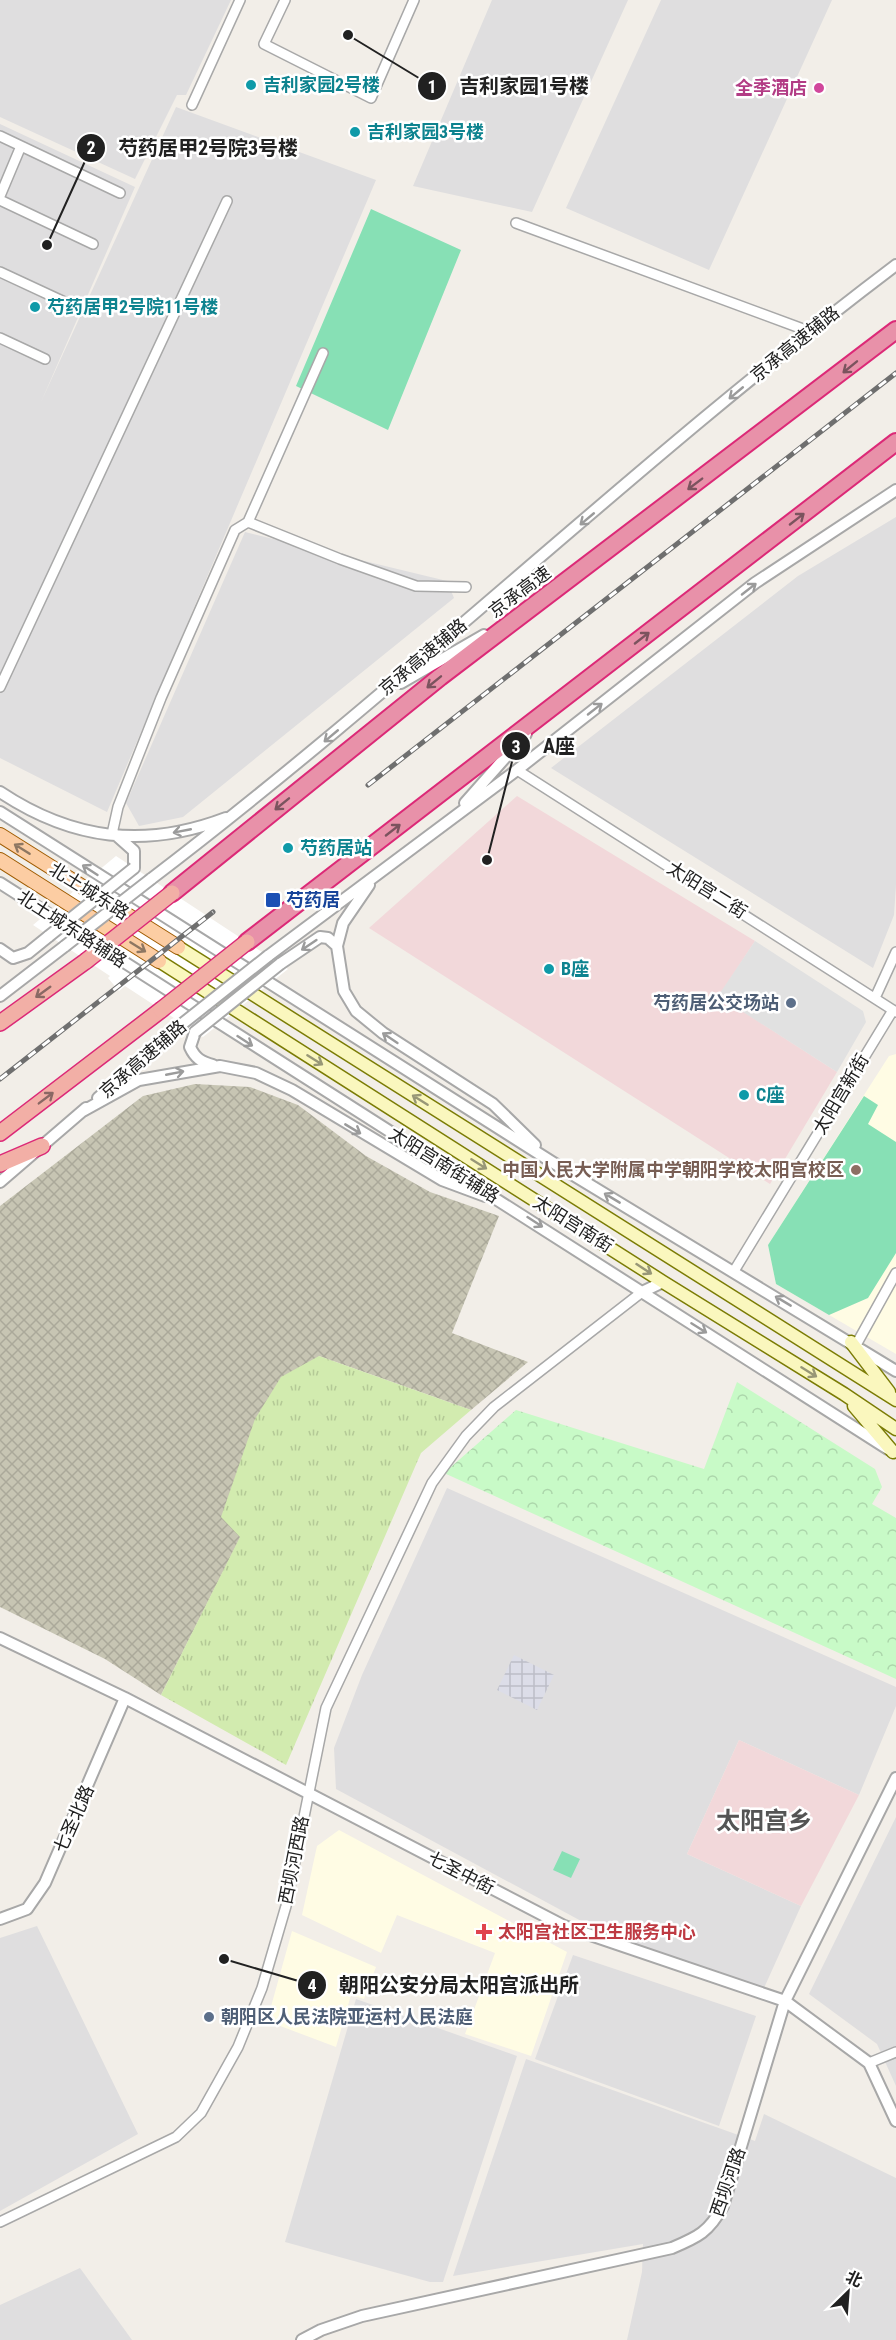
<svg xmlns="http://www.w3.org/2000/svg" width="896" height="2340" font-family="'Roboto Condensed','Noto Sans SC',sans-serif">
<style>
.residential{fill:#dfdedf}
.commercial{fill:#f2d8da}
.education{fill:#fffce4}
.construction{fill:url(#construction-cross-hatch)}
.grass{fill:url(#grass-tufts)}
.park{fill:url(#park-crowns)}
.pitch{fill:#87e0b5}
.parking{fill:#e1e1e1}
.plaza{fill:url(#plaza-grid)}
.pier{fill:#fff}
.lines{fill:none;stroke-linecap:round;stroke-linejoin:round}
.minor-casing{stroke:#a8a8a8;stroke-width:12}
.tertiary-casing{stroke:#a8a8a8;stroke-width:14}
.secondary-casing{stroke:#7b7c05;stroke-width:15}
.primary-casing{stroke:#9f5b00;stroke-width:16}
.trunk-casing{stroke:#dc2977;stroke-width:18}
.motorway-casing{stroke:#dc2977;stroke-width:20}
.minor{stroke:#fff;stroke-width:9}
.tertiary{stroke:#fff;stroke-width:10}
.secondary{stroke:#faf7be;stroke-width:12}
.primary{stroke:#fccda3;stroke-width:14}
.trunk{stroke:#f2afa6;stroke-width:15}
.motorway{stroke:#e891a9;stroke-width:16}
.rail-casing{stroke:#6f6f6f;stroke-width:5}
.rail{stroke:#fff;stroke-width:3;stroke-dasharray:9;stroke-linecap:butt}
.tertiary-bridge-casing{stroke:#a8a8a8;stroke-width:14;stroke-linecap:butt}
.trunk-bridge-casing{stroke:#dc2977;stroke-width:18;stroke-linecap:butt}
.tertiary-bridge{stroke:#fff;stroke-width:10}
.trunk-bridge{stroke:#f2afa6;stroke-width:15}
.oneway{stroke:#7b535e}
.oneway2{stroke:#9b9b9b}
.oneway3{stroke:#8e7762}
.oneway4{stroke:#8a6864}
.oneway5{stroke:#989777}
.culture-dot{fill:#0f9aa8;stroke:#fff;stroke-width:2}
.hotel-dot{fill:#d1479c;stroke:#fff;stroke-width:2}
.transit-dot{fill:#1a4fb4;stroke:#fff;stroke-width:2}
.service-dot{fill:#5c6f8a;stroke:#fff;stroke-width:2}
.education-dot{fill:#8d6e63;stroke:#fff;stroke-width:2}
.health-dot{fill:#e0444e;stroke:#fff;stroke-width:2}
.labels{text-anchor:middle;stroke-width:5;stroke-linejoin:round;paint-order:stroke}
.culture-label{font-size:18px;font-weight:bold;fill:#0d838f;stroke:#fff;text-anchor:start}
.hotel-label{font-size:18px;font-weight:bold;fill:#b23c85;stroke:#fff;text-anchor:end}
.street-label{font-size:18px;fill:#212121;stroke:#fff}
.transit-label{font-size:18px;font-weight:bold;fill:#164399;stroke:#fff;text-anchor:start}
.service-label{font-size:18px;font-weight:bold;fill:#4e5e75;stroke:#fff;text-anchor:end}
.education-label{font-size:18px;font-weight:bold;fill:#785e54;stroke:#fff;text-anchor:end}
.health-label{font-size:18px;font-weight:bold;fill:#be3a42;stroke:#fff;text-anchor:start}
.district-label{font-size:24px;font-weight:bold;fill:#545454;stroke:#fff}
.leader{fill:none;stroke:#212121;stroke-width:2}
.callout-dot{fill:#212121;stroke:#fff;stroke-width:2}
.mark-label{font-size:18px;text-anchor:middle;font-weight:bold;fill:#fff}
.callout-label{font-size:20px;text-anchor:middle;font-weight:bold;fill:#212121;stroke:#fff;stroke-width:5;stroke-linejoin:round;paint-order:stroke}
</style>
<defs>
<pattern id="construction-cross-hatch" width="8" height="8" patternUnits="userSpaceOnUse" patternTransform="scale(1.5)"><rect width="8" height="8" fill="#c7c5b3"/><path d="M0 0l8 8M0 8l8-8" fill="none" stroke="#aba99a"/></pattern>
<pattern id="grass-tufts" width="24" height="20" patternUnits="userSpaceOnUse" patternTransform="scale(1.5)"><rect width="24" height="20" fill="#d2ebaf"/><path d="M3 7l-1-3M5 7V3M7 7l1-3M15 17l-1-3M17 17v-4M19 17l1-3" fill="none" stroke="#b4c996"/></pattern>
<pattern id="park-crowns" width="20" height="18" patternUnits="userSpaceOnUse" patternTransform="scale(1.5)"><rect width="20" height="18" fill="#c8fac7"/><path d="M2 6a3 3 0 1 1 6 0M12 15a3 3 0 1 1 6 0" fill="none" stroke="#acd6ab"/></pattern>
<pattern id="plaza-grid" width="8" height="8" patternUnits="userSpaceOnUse" patternTransform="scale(1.5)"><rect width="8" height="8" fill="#dcdde8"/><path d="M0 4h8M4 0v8" fill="none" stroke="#bcbdc7"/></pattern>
</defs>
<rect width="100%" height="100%" fill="#f2eee8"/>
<path class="residential" d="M0 0H231L186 95H177L135 179 0 117Z
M492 0H628L532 212 413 186Z
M661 0H832L709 270 566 208Z
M176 107 376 180 107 812 0 758V124L135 187 41 402Z
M896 517V885L894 915 873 968 551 768 798 576Z
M245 532 447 581 454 598 183 817 139 826 126 803Z
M447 1488 896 1687V1706L859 1795 739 1740 687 1854 801 1906 764 1988 598 1933 583 1922 336 1789 334 1748 362 1675Z
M896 1817V2086L877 2044 809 1994Z
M37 1926 138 2134 0 2211V1938Z
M573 1955 756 2016 719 2126 535 2059Z
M356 1999 517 2056 443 2282H430L285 2242Z
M526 2059 755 2141 764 2114 896 2178V2340H627L642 2272 643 2244 453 2276Z
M80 2268 132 2340H0V2305Z"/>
<path class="commercial" d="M517 796 755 941 719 996 837 1072 770 1184 369 928Z
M739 1740 859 1795 801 1906 687 1854Z"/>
<path class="education" d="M896 1054V1354L776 1284 768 1245 889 1056Z
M339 1830 567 1952 531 2056 465 2034 495 1953 397 1915 381 1953 302 1915 317 1846Z
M292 1931 376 1967 364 1999 351 1995 336 2047 267 2021Z"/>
<path class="construction" d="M195 1084 250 1087 298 1105 366 1156 430 1192 499 1216 452 1333 528 1362 471 1410 319 1356 241 1536 161 1695 105 1659 0 1607V1206L143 1096Z"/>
<path class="grass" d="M319 1356 471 1410 421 1453 286 1765 161 1695 240 1537 221 1517 255 1419 281 1377Z"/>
<path class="park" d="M737 1382 875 1469 882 1487 872 1504 896 1518V1679L444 1473 516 1410 704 1469Z"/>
<path class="pitch" d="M371 209 461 250 388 430 296 386Z
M864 1096 878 1105 868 1124 896 1142V1253L868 1298 829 1315 776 1284 768 1245Z
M562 1851 580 1859 571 1878 553 1870Z"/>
<path class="parking" d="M755 941 863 1011 866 1022 837 1072 718 996Z"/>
<path class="plaza" d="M514 1655 554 1675 537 1710 497 1690Z"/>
<path class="pier" d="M116 856 288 969 203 1037 125 986 119 991 108 978 110 976 33 925Z"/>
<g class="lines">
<defs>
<path id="minor" d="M285 0 264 44 371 98 414 0
M192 105 240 0
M0 136 21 146 0 196
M21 146 120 193
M0 200 93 244
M516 223 811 332
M0 272 71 305
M0 338 45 359
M248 522 323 353
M0 687 227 201
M517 770 896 1012
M112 834 118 807 161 698 235 530 248 522 340 559 416 586 466 587
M875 998 896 952
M734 1271 893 1010
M856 1345 896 1273
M869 2063 896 2052
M0 2222 176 2137 201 2113 238 2047 262 1988 286 1906 326 1708 432 1483 466 1436 494 1407 642 1292"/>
<path id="tertiary" d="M401 683 484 635
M0 792C72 840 145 849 226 818
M465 803 526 734
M0 812 552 1162 896 1371
M116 835 134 851V868
M151 879C407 684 639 459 896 265
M0 883 888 1449
M369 885 343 923 337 946 344 991 356 1011 383 1033 493 1104 535 1145
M0 949 13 958 28 953 49 936
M268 956 517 770 755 583 896 490
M280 964 320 937 328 938 337 946
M0 996 65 946
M195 1032 190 1047C195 1058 201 1062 213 1065
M98 1098 182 1024
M83 1111 139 1080 220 1066 256 1073 292 1090 442 1180 485 1196
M0 1182 86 1108
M642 1292 663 1282
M0 1638 125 1698 564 1926 785 2001 869 2063 896 2121
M0 1919 27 1909 45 1883 125 1698
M302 2340 321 2330 362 2316 672 2248C698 2237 709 2232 723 2206L785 2001 896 1778"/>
<path id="secondary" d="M178 947 896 1400
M159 961 663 1282 844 1394 896 1429
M851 1342 889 1392
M854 1406 893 1452"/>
<path id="primary" d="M0 835 178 947
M0 860 159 961"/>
<path id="trunk" d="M0 1023 86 961
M0 1133 161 1010
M0 1164 42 1146"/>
<path id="motorway" d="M172 893 440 677 896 330
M247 942 896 442"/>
</defs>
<use href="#minor" class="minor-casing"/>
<use href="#tertiary" class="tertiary-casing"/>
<use href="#secondary" class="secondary-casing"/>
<use href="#primary" class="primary-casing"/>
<use href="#trunk" class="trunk-casing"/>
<use href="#motorway" class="motorway-casing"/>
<use href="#minor" class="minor"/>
<use href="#tertiary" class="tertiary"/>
<use href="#secondary" class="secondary"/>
<use href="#primary" class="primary"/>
<use href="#trunk" class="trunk"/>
<use href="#motorway" class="motorway"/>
<defs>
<path id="rail" d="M368 785 896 373
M0 1079 213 912"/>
</defs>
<use href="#rail" class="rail-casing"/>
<use href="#rail" class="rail"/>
<defs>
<path id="tertiary-bridge" d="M49 936 134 868
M65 946 151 879
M182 1024 268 956
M195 1032 280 964"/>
<path id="trunk-bridge" d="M86 961 172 893
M161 1010 247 942"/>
</defs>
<use href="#tertiary-bridge" class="tertiary-bridge-casing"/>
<use href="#trunk-bridge" class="trunk-bridge-casing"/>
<use href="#tertiary-bridge" class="tertiary-bridge"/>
<use href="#trunk-bridge" class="trunk-bridge"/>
</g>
<defs><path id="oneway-shaft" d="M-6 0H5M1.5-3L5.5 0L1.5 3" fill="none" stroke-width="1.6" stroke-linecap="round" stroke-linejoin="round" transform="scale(1.5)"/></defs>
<g class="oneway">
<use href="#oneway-shaft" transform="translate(850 367) rotate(141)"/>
<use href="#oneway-shaft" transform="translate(695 484) rotate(143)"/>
<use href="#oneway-shaft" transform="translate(797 519) rotate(-38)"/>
<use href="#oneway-shaft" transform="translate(642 638) rotate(-38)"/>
<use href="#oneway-shaft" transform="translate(434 682) rotate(141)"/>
<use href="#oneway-shaft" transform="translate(282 804) rotate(141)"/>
<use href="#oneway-shaft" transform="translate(393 830) rotate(-38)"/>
</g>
<g class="oneway2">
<use href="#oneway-shaft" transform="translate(736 393) rotate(140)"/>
<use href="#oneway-shaft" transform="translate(587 519) rotate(140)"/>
<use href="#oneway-shaft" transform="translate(749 589) rotate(-38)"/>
<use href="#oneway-shaft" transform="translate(595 709) rotate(-38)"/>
<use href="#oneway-shaft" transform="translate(331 736) rotate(140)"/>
<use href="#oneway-shaft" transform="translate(182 831) rotate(169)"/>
<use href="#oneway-shaft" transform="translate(90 870) rotate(-147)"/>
<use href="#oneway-shaft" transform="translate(309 945) rotate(146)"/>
<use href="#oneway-shaft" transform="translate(390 1038) rotate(-146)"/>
<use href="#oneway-shaft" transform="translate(245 1041) rotate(33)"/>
<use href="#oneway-shaft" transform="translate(175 1073) rotate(-11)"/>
<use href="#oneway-shaft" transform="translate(353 1129) rotate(31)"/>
<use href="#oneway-shaft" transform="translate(612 1198) rotate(-149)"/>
<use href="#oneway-shaft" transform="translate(535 1222) rotate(33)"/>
<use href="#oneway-shaft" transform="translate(783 1301) rotate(-149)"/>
<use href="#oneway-shaft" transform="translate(699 1328) rotate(32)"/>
</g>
<g class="oneway3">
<use href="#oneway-shaft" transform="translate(22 849) rotate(-148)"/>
<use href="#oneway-shaft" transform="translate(138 947) rotate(32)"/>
</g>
<g class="oneway4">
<use href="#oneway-shaft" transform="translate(43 992) rotate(144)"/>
<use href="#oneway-shaft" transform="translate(46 1098) rotate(-37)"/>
</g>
<g class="oneway5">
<use href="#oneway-shaft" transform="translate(315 1060) rotate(32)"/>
<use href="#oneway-shaft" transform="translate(420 1100) rotate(-148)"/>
<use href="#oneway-shaft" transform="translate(479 1164) rotate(32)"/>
<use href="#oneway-shaft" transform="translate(644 1269) rotate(33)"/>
<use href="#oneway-shaft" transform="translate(809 1372) rotate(32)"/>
</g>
<g class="culture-dot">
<circle cx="251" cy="85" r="6"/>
<circle cx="355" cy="132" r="6"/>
<circle cx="35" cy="307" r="6"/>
<circle cx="288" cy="848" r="6"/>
<circle cx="549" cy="969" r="6"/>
<circle cx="744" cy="1095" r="6"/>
</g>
<circle class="hotel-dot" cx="819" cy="88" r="6"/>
<rect class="transit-dot" x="265" y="892" width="16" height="16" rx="3"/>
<g class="service-dot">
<circle cx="791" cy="1003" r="6"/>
<circle cx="209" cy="2017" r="6"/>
</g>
<circle class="education-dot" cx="856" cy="1170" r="6"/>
<path class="health-dot" d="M481 1923h6v6h6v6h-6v6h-6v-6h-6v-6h6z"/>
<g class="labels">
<g class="culture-label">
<text x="263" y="91">吉利家园2号楼</text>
<text x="367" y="138">吉利家园3号楼</text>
<text x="47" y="313">芍药居甲2号院11号楼</text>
<text x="300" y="854">芍药居站</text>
<text x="561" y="975">B座</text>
<text x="756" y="1101">C座</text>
</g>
<g class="hotel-label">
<text x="807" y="94">全季酒店</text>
</g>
<g class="street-label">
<text transform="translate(795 344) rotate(-39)" y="6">京承高速辅路</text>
<text transform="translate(520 592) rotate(-37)" y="6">京承高速</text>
<text transform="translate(423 657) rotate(-40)" y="6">京承高速辅路</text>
<text transform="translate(707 890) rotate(32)" y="6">太阳宫二街</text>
<text transform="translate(89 891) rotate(32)" y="6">北土城东路</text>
<text transform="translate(72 929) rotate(33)" y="6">北土城东路辅路</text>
<text transform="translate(143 1059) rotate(-41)" y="6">京承高速辅路</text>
<text transform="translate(841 1094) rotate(-59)" y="6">太阳宫新街</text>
<text transform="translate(444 1165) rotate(32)" y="6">太阳宫南街辅路</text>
<text transform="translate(573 1224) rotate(32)" y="6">太阳宫南街</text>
<text transform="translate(74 1819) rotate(-66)" y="6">七圣北路</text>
<text transform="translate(294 1860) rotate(-79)" y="6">西坝河西路</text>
<text transform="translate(461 1873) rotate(27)" y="6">七圣中街</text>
<text transform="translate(728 2182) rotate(-71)" y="6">西坝河路</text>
</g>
<g class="transit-label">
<text x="286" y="906">芍药居</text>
</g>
<g class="service-label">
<text x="779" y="1009">芍药居公交场站</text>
<text x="221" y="2023" text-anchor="start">朝阳区人民法院亚运村人民法庭</text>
</g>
<g class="education-label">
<text x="844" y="1176">中国人民大学附属中学朝阳学校太阳宫校区</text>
</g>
<g class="health-label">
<text x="498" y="1938">太阳宫社区卫生服务中心</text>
</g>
<g class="district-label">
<text x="764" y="1829">太阳宫乡</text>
</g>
</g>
<path class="leader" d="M348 35L432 86M47 245L91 148M487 860L516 746M224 1959L312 1985"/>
<g class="callout-dot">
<circle cx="348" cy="35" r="6"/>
<circle cx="47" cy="245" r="6"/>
<circle cx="487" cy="860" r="6"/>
<circle cx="224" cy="1959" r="6"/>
<circle cx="432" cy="86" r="15"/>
<circle cx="91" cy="148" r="15"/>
<circle cx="516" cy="746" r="15"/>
<circle cx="312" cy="1985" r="15"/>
</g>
<g class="mark-label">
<text x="432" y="93">1</text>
<text x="91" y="154">2</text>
<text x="516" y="753">3</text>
<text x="312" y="1992">4</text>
</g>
<g class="callout-label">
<text x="524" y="93">吉利家园1号楼</text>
<text x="208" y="155">芍药居甲2号院3号楼</text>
<text x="559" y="753">A座</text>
<text x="459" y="1992">朝阳公安分局太阳宫派出所</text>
</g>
<g transform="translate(848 2292) rotate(25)" stroke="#ffffff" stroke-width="4.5" paint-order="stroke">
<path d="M0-4.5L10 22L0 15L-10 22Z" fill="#212121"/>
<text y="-9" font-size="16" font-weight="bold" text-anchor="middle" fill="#212121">北</text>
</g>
</svg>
